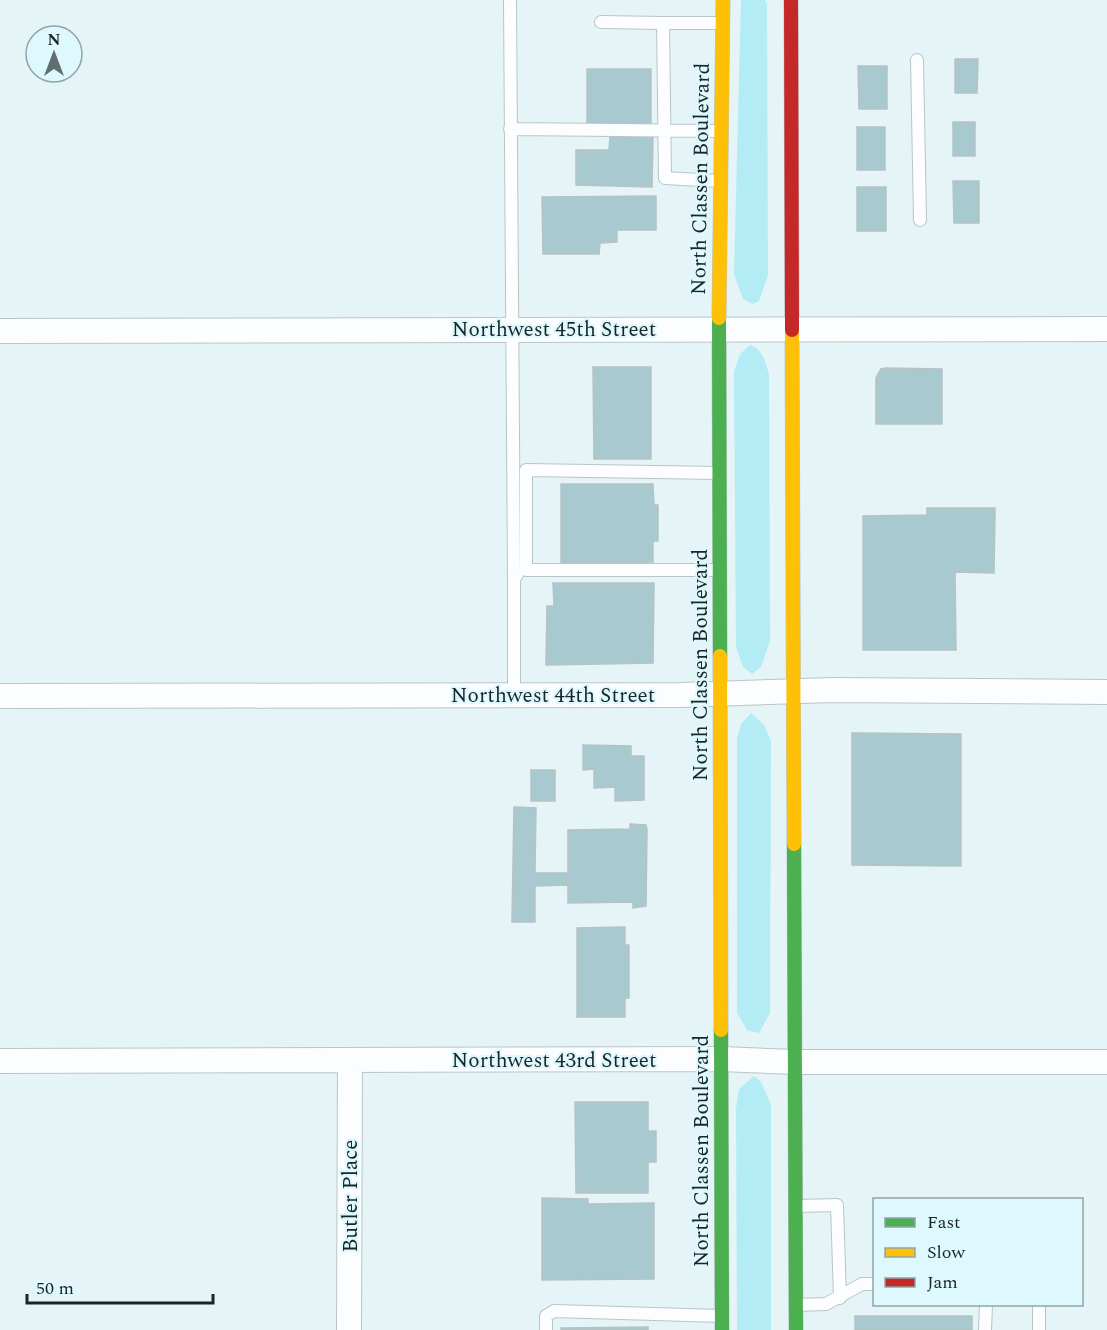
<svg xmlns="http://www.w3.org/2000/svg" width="1107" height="1330" font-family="Spectral,serif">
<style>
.green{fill:#b4ecf6}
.building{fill:#a8c9cf;stroke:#b6c2c4;stroke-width:1.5}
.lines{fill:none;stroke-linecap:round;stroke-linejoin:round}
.lane-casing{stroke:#bac5c8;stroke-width:14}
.street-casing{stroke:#bac5c8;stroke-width:26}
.fast-casing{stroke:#bac5c8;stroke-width:15}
.slow-casing{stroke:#bac5c8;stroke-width:15}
.jam-casing{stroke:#bac5c8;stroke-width:15}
.lane{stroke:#fbfdfe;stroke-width:12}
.street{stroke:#fbfdfe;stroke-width:24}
.fast{stroke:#4caf50;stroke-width:14}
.slow{stroke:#ffc107;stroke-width:14}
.jam{stroke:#c62828;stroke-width:14}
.labels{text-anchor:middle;stroke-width:4.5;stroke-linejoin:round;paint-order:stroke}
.street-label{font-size:21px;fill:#1b2527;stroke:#def9fe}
</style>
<rect width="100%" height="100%" fill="#e5f4f7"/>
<path class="green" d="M741 0H765L767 4 768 275 759 301 753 304 743 299 734 274Z
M750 345C763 349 766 363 769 375L770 641 761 667 752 674 743 667 736 647 734 372 740 354Z
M751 713 764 725 771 741 770 1013 759 1033 747 1030 737 1013V739L741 724Z
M754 1076 761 1082 771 1105V1330H737L736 1108 739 1089Z"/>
<path class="building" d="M955 59H978L977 93H955Z
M858 66H887V109H859Z
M587 69H651V126H587Z
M953 122H975V156H953Z
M857 127H885V170H857Z
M610 137H653L652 187 576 185V150H609Z
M953 181H979V223H954Z
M857 187H886V231H857Z
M656 196V230H617V242L600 243 599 254H543L542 197Z
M593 367H651V459H594Z
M885 368 942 369V424H876V378L881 369Z
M561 484H653L654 505H658V541H653V562L561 563Z
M927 508H995L994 573 955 572 956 650H863V516L927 515Z
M553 583H654L653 663 546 665 547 606H554Z
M852 733 961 734V866L852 865Z
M583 745 631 746V756H644V800L615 801V787L594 788V769L583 770Z
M531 770H555V801H531Z
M514 807 536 808 535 873H568L567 885 535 886V922H512Z
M630 824 646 825 647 830 646 906 633 908V902L568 903V830L630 829Z
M625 927V945H629V998H625V1017H577V928Z
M575 1102H648V1131H656V1162H648V1193H576Z
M542 1198 588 1199V1204L654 1203V1279L542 1280Z
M855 1316H972V1330H855Z
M648 1327V1330H561V1328Z"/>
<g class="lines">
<defs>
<path id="lane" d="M510 0 514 579
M601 22 663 23
M917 60 920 220
M510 129 720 131
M718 181 665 178 663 23H721
M719 473 526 470V570H720
M514 695V578L517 575
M797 1206 837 1205 840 1298
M797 1305 826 1304 862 1284H874
M546 1330V1316L554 1311 721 1316
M985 1330 986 1304
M1039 1330V1304"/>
<path id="street" d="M0 331 1107 329
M0 696 681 695 832 690 1107 692
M0 1061 721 1059 796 1062H1107
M349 1330 350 1061"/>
<path id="fast" d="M719 318 720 656
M794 844 796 1330
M721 1030 722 1330"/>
<path id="slow" d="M719 318 723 0
M792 330 794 844
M720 656 721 1030"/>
<path id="jam" d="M791 0 792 330"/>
</defs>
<use href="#lane" class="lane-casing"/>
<use href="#street" class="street-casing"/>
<use href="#fast" class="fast-casing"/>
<use href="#slow" class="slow-casing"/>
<use href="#jam" class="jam-casing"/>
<use href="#lane" class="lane"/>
<use href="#street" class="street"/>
<use href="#fast" class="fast"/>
<use href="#slow" class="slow"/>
<use href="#jam" class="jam"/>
</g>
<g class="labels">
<g class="street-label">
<text transform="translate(700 179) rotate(-89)" y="7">North Classen Boulevard</text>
<text x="554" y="336">Northwest 45th Street</text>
<text transform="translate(700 665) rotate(-90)" y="7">North Classen Boulevard</text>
<text x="553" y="702">Northwest 44th Street</text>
<text x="554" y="1067">Northwest 43rd Street</text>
<text transform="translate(701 1151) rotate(-90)" y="7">North Classen Boulevard</text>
<text transform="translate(350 1196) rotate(-90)" y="7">Butler Place</text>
</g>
</g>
<rect x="873" y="1198" width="210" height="108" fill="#def9fe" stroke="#90a4a8" stroke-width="1.5"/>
<rect x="885" y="1218" width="30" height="9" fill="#4caf50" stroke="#90a4a8" stroke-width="1.5"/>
<text x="927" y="1228" font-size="18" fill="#1b2527">Fast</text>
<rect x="885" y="1248" width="30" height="9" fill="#ffc107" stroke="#90a4a8" stroke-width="1.5"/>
<text x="927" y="1258" font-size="18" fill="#1b2527">Slow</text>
<rect x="885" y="1278" width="30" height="9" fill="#c62828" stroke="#90a4a8" stroke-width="1.5"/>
<text x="927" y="1288" font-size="18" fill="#1b2527">Jam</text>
<g transform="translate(54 54)"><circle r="28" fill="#def9fe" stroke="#90a4a8" stroke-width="1.5"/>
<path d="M0-4.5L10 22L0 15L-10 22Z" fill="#626d70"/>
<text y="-9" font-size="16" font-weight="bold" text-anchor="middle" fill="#1b2527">N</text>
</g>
<path d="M27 1294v9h186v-9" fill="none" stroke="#1b2527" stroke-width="3"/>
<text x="36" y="1294" font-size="18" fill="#1b2527" stroke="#def9fe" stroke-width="4.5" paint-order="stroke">50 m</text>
</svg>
